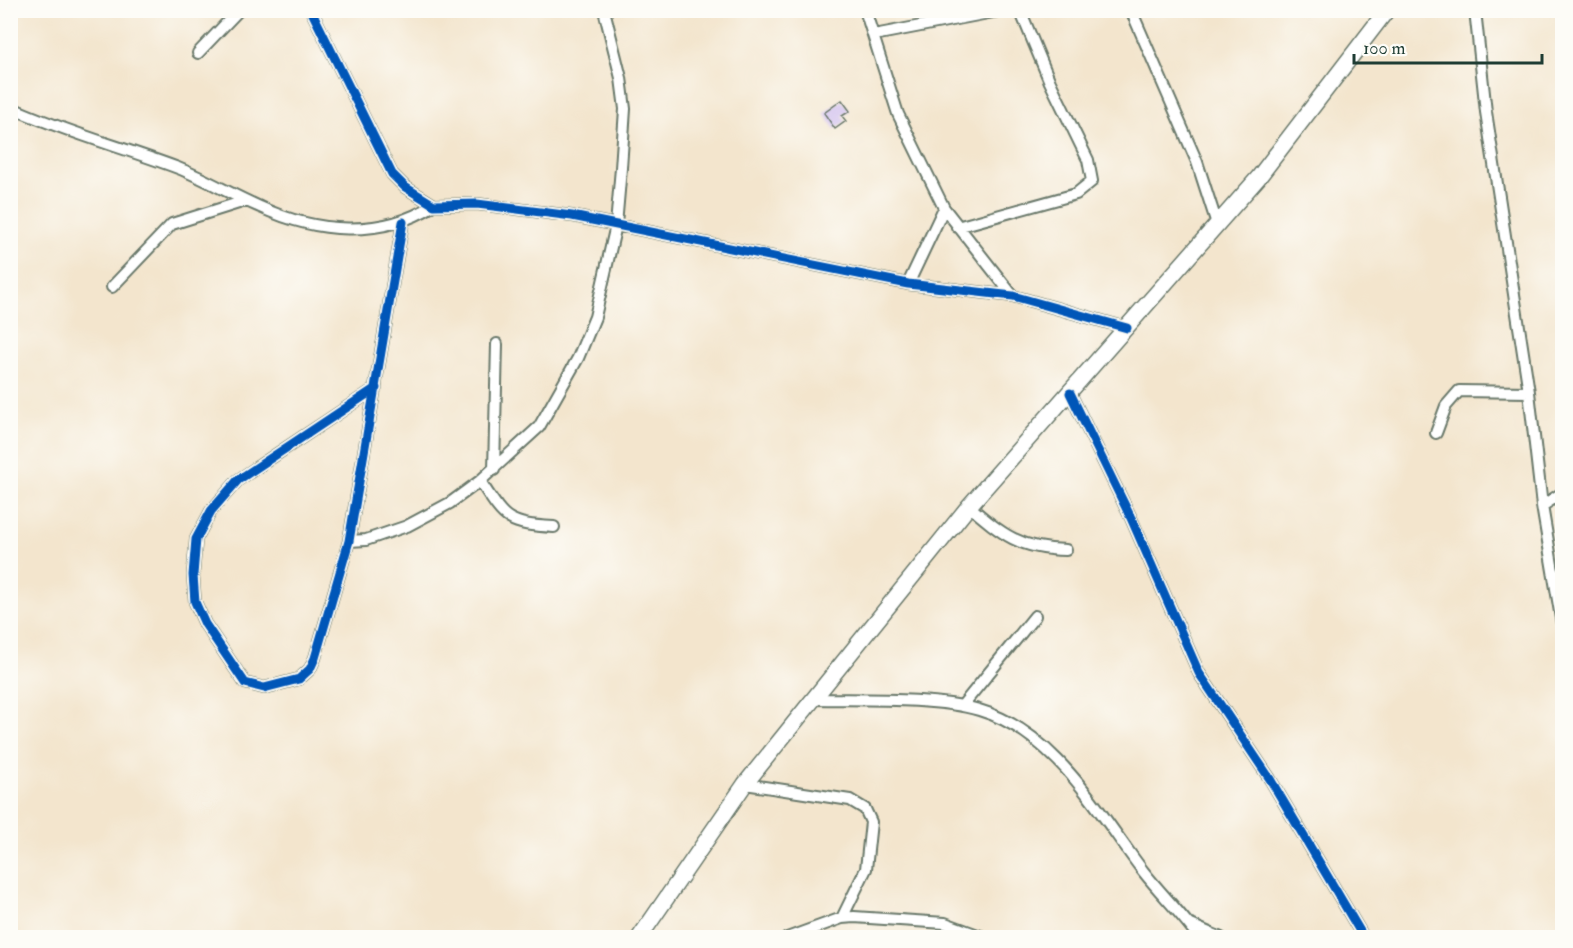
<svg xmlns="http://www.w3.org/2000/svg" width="1573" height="948" font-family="'IM FELL Double Pica',serif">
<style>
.building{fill:#c8b4ed}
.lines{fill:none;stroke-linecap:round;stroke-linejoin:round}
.street-casing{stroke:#69786a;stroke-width:14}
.secondary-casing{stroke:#69786a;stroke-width:18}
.street{stroke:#fff;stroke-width:10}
.secondary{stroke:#fff;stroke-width:15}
.cycleway-casing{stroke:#fdfcf7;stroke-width:13}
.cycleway{stroke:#0057b8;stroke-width:9}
</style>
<rect width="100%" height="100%" fill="#fdfcf7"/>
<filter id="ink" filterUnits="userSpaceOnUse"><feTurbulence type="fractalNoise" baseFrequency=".0167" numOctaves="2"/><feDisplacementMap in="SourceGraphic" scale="12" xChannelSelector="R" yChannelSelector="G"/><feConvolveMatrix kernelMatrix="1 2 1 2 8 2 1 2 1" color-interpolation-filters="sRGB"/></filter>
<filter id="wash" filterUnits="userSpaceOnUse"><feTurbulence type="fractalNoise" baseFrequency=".008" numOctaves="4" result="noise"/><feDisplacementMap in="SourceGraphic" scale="24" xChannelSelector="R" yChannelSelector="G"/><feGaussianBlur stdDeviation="1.35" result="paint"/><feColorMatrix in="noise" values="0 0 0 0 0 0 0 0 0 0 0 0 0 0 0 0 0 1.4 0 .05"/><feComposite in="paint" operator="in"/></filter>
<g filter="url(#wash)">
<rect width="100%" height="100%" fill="#f3e5cd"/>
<g id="blocks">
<path class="building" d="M842 100 850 111 842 116 846 121 835 129 824 113Z"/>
</g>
</g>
<g filter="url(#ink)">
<use href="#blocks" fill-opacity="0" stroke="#69786a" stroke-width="1.5"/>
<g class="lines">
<defs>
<path id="street" d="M311 10 392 174 405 187 434 205 477 204 572 216 908 284 1013 296 1127 328
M865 10 898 114 944 208 1013 296
M1131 10 1197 162 1217 224
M1475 10 1486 112 1529 392 1542 506 1562 624
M874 35 1004 10
M198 53 239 10
M10 107C65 132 122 147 178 168 206 179 232 195 260 207 316 233 381 239 434 205
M957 227 1076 194 1092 181 1088 160 1050 82 1020 10
M908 284 944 208
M112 287 172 224 245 201
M376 388 238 480 211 511 196 539 193 575 195 602 205 624 245 683 264 688 299 679 310 669 315 658 349 541 403 222
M1070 393 1131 518 1199 673 1270 779 1364 938
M1436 433 1446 406 1459 391 1529 392
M494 470 497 344
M480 481C506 521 506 524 554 527
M969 506C1003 535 1020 549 1066 550
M1542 506 1562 493
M349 541 366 540 407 526 450 503 480 481 539 427 578 358 595 317 616 225 621 168 625 109 621 78 604 10
M815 699C863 700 934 697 979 710 1055 732 1098 812 1143 871 1161 894 1182 914 1199 938
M962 706 1035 616
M745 784 850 800 865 809 871 822 866 869 842 918
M1191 925 1221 938
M787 938 842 918 854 917 945 923 986 938"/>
<path id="secondary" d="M639 938 745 784 969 506 1258 178 1387 10"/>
</defs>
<use href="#street" class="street-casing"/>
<use href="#secondary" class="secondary-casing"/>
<use href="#street" class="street"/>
<use href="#secondary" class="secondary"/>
<defs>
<path id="cycleway" d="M311 10 392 174 405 187 434 205 477 204 572 216 908 284 1013 296 1127 328
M376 388 238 480 211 511 196 539 193 575 195 602 205 624 245 683 264 688 299 679 310 669 315 658 349 541 403 222
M1070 393 1131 518 1199 673 1270 779 1364 938"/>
</defs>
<use href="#cycleway" class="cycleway-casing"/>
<use href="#cycleway" class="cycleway"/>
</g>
</g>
<rect width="1573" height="948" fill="none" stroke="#fdfcf7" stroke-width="36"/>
<path d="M1354 54v9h188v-9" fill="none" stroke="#1f3d34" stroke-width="3"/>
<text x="1363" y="54" font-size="18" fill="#1f3d34" stroke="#fdfcf7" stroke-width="4.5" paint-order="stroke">100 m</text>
</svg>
